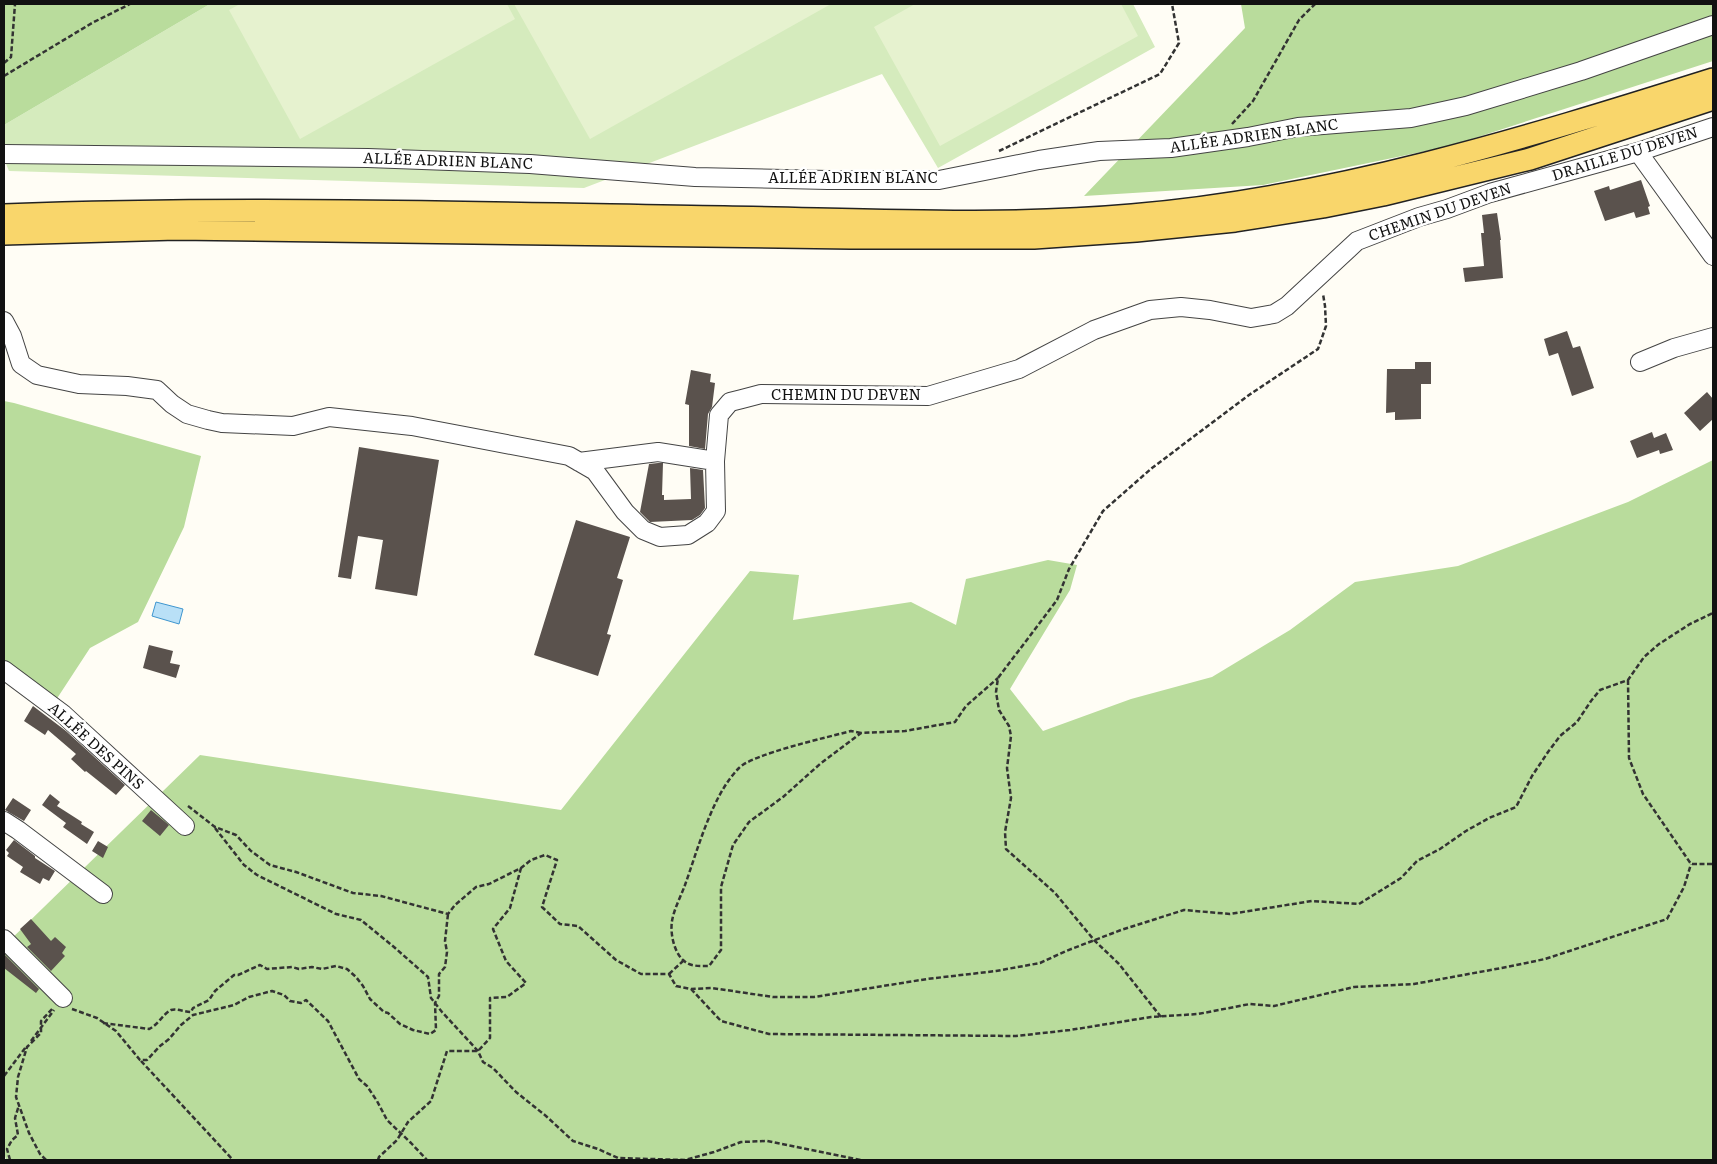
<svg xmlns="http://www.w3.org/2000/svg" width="1717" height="1164" font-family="Literata,serif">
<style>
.green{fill:#d5ebbd}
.forest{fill:#b9dc9c}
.pitch{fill:#e6f2cf}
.water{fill:#b9e0f7;stroke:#3f96cf}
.building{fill:#5a524d}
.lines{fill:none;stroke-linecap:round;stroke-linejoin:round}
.minor-casing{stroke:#444;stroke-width:20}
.major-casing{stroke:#222;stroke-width:24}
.path{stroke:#333;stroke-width:2.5;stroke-dasharray:5 2.5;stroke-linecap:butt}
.minor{stroke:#fff;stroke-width:18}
.major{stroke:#f9d66b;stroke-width:21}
.labels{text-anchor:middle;stroke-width:5;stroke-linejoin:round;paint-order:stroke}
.street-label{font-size:15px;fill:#111;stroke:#fff}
</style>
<rect width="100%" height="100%" fill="#fffdf5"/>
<path class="green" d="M210 4H1133L1155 47 938 168 882 74 584 188 9 171 4 159V125Z"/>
<path class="forest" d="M4 4H210L4 125Z
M1241 4H1713V61L1450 146 1263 185 1084 196 1245 28Z
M4 401 14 403 201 456 184 527 138 622 90 648 56 700 4 661Z
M1713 460V1160H6L4 1152V946L200 755 561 810 750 571 799 575 793 620 911 602 956 625 966 579 1048 560 1077 565 1070 590 1010 689 1043 731 1131 699 1212 677 1290 630 1355 582 1458 566 1628 502Z"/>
<path class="pitch" d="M240 4H507L515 19 300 139 229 10Z
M514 4H831L590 139Z
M915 4H1121L1138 36 940 146 874 27Z"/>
<path class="water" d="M156 602 183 609 179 624 152 616Z"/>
<path class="building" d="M1641 180 1650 206 1648 207 1650 214 1636 218 1634 212 1605 221 1594 191 1609 186 1610 190Z
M1497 213 1501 240H1500L1503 278 1465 282 1463 268 1484 266 1481 233H1484L1482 215Z
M1567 331 1573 348 1580 346 1594 388 1572 396 1558 353 1549 356 1544 339Z
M1415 362H1431V384H1421V419L1395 420V412L1386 413 1387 369H1415Z
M691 370 711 374 710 382 715 383 712 407 708 414 705 449 689 446V405L685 404Z
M1707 392 1713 399V419L1700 431 1684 413Z
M1652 432 1654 438 1666 433 1673 450 1660 454 1659 450 1637 458 1630 441Z
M359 447 439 460 417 596 375 589 383 540 358 536 351 579 338 577Z
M658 463H663L662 495H664V500L691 499 690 468 703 470 705 508 700 515 692 520 650 522 640 512 649 464Z
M576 520 630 537 617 578 623 580 607 634 611 635 598 676 534 655Z
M149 645 173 651 170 663 180 665 176 678 143 668Z
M33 706 66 731 125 785 116 795 86 771 85 772 71 759 76 754 48 730 45 735 24 721Z
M50 794 60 802 57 806 82 822 81 824 94 832 87 844 63 827 66 823 42 805Z
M13 798 31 810 24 821 5 810Z
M151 810 169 825 160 836 142 821Z
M14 840 35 856V858L55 871 49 881 43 878 40 884 20 872 23 867 7 856 9 853 6 850Z
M98 841 108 847 103 858 92 851Z
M31 919 51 941 55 937 66 947 62 953 65 956 51 971 27 947 31 944 20 929Z
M4 954 39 989 36 993 4 968Z"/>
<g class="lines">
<defs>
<path id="minor" d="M1638 152 1713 256
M4 154 368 158 530 164 695 177 828 180H939L1039 160 1099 151 1171 148 1248 137 1298 127 1411 118 1466 106 1581 71 1713 25
M4 321 12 336 21 364 37 375 79 384 127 386 157 390 172 404 187 414 208 420 222 423 293 426 329 417 412 426 569 456 595 471 625 512 643 530 660 537 688 535 707 523 716 511 715 461 658 452 579 462
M1640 362 1674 348 1713 337
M715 461 719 415 730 402 742 399 761 394 928 396 1019 369 1094 330 1150 310 1181 307 1210 310 1251 318 1274 314 1287 306 1357 241 1419 217 1447 209 1490 193 1638 152 1713 127
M4 670 63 714 185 826
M4 821 18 830 103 894
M4 939 63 998"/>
<path id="major" d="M4 215C244 206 484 213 724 217 859 219 996 227 1132 215 1332 198 1522 139 1713 79
M4 234 176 229 851 238H1034L1136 231 1235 221 1323 207 1383 195 1530 159 1713 99"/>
</defs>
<use href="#minor" class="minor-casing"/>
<use href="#major" class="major-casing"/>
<path class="path" d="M4 63 11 57 15 4
M4 76 92 23 130 4
M1232 124 1253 101 1299 20 1315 4
M999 151 1160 74 1179 43 1172 4
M1628 680 1629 758 1643 794 1691 864H1713
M861 733 851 731C829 737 752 754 739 768 712 795 698 849 685 885 681 896 674 909 672 921 670 933 674 952 683 960 690 967 700 966 709 966L721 950V887L733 845 749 822 783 797 820 764 861 733 905 731 955 722 966 706 998 678
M188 806 215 827 236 835 251 851 270 865 296 872 353 893 381 896 448 914 455 905 476 887 489 884 521 868 531 860 545 855 557 860 542 907 560 924 578 926 616 960 641 974H669L676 986 691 989 712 988 773 997H814L927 979 996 971 1040 963 1066 951 1121 930 1184 910 1230 914 1312 901 1359 904 1401 878 1417 861 1440 849 1466 831 1489 818 1516 807 1532 776 1548 752 1560 736 1577 722 1591 701 1600 690 1628 680 1644 657 1659 644 1690 624 1713 613
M215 828 244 865 257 875 336 914 361 920 394 947 428 977 431 998 442 1012 478 1051 483 1062 493 1068 516 1092 546 1116 573 1141 598 1149 618 1158 685 1160 714 1152 741 1142 767 1141 861 1160
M669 974 683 961
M691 989 721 1021 769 1034 1016 1036 1070 1030 1151 1017 1198 1014 1250 1004 1274 1006 1354 987 1414 984 1507 967 1545 959 1667 919 1684 887 1691 864
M72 1009 97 1018 116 1031 140 1060H147L160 1046 169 1039 181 1025 193 1015 234 1005 249 997 272 991 284 995 290 1001 301 1003 306 1000 328 1021 359 1079 367 1086 377 1101 387 1120 411 1143 427 1160
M1161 1017 1119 964 1094 940 1055 893 1006 849 1005 832 1011 798 1007 768 1011 736 1009 726 999 710 996 692 998 678 1057 600 1069 569 1103 511 1152 468 1249 395 1318 349 1326 326 1325 306 1323 294
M103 1023 149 1029C158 1025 163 1014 171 1010 177 1008 184 1012 191 1012L193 1008 209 1000 215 991 234 975H238L260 965 267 969 292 967 299 969 312 967 322 969 336 966 347 969 356 977 363 986 370 999 384 1012 388 1013 400 1024 413 1030 430 1034 436 1030 435 1003 439 996V974L445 967 447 952 445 941 448 914
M31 1041 54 1010
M141 1061 233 1160
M4 1076 26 1047
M10 1160 7 1149 12 1140 18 1135 15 1118 19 1105
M46 1160 40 1154 29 1133 16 1097 18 1077 27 1047 41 1033V1021L53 1008
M378 1160 379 1157 397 1140 408 1122 431 1101 447 1051H478L490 1038V998L507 997 526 983 506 961 493 929 510 908 521 868"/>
<use href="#minor" class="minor"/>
<use href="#major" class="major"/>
</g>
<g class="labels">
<g class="street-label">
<text transform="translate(1254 136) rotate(-8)" y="5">ALLÉE ADRIEN BLANC</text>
<text transform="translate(1625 154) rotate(-17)" y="5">DRAILLE DU DEVEN</text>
<text transform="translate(448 161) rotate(2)" y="5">ALLÉE ADRIEN BLANC</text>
<text x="853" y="183">ALLÉE ADRIEN BLANC</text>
<text transform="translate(1440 212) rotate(-19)" y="5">CHEMIN DU DEVEN</text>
<text x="846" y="400">CHEMIN DU DEVEN</text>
<text transform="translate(96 746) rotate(42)" y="5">ALLÉE DES PINS</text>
</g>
</g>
<rect width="1717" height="1164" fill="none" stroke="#111111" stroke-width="10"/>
</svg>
